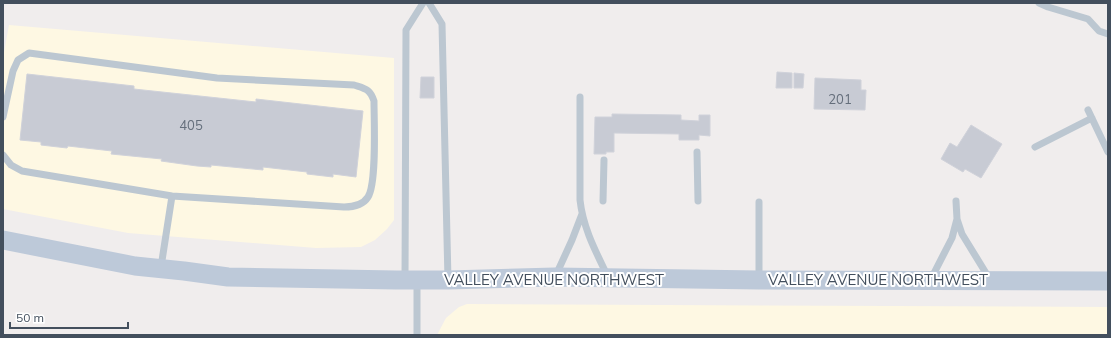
<svg xmlns="http://www.w3.org/2000/svg" width="1111" height="338" font-family="Mulish,sans-serif">
<style>
.commercial{fill:#fef8e3}
.building{fill:#c8cbd4;stroke:#d0d2da}
.lines{fill:none;stroke-linecap:round;stroke-linejoin:round}
.service{stroke:#bcc7d1;stroke-width:7}
.secondary{stroke:#bdc9d9;stroke-width:19}
.labels{text-anchor:middle;stroke-width:4;stroke-linejoin:round;paint-order:stroke}
.number-label{font-size:13px;fill:#646e7b}
.street-label{font-size:15px;fill:#434f5d;stroke:#fff}
</style>
<rect width="100%" height="100%" fill="#f0eded"/>
<path class="commercial" d="M9 25 394 58V220L387 229 375 240 361 247 316 248 128 233 3 209V58Z
M467 304 1108 307V335H437L446 318 459 307Z"/>
<path class="building" d="M777 72 792 73V88H776Z
M794 73 804 74 803 88H794Z
M27 74 134 86V89L256 102V99L363 111 356 177 333 174V177L307 174V172L263 167V170L211 165V167L197 166 161 161 162 159 111 154 112 151 68 146 67 148 41 145V142L20 140Z
M421 77H434V98H420Z
M815 78 861 80V90H866L865 110 814 109Z
M612 114 681 115V120L699 121V115H710V136L699 135V140H679V134L614 133V152H606V154H594L595 117H612Z
M971 125 1002 144 981 178 965 169 963 172 941 159 950 143 957 147Z"/>
<g class="lines">
<path class="service" d="M429 3 442 24 448 280
M1039 3 1048 7 1088 19 1099 31 1108 34
M580 97V200C583 228 596 252 608 277
M1088 110 1108 152
M3 117 13 71 18 60 29 53 217 78 354 85C366 89 370 89 374 101 374 120 377 183 368 197 363 205 353 207 344 207L172 196 22 171 11 165 3 155
M1035 147 1092 118
M697 152 698 201
M603 201 604 160
M759 202V280
M957 219 962 234 989 278
M161 267 172 196
M556 275 572 240 582 214
M931 279 952 238 957 219 956 201
M405 280 406 30 423 3
M417 335V281"/>
<path class="secondary" d="M3 240 135 266 184 271 228 277 396 280H448L555 277 759 280 1108 281"/>
</g>
<g class="labels">
<g class="number-label">
<text x="840" y="104">201</text>
<text x="191" y="130">405</text>
</g>
<g class="street-label">
<text x="554" y="285">VALLEY AVENUE NORTHWEST</text>
<text x="878" y="285">VALLEY AVENUE NORTHWEST</text>
</g>
</g>
<rect width="1111" height="338" fill="none" stroke="#434f5d" stroke-width="8"/>
<path d="M10 322v6h118v-6" fill="none" stroke="#434f5d" stroke-width="2"/>
<text x="16" y="322" font-size="12" fill="#434f5d" stroke="#ffffff" stroke-width="3" paint-order="stroke">50 m</text>
</svg>
